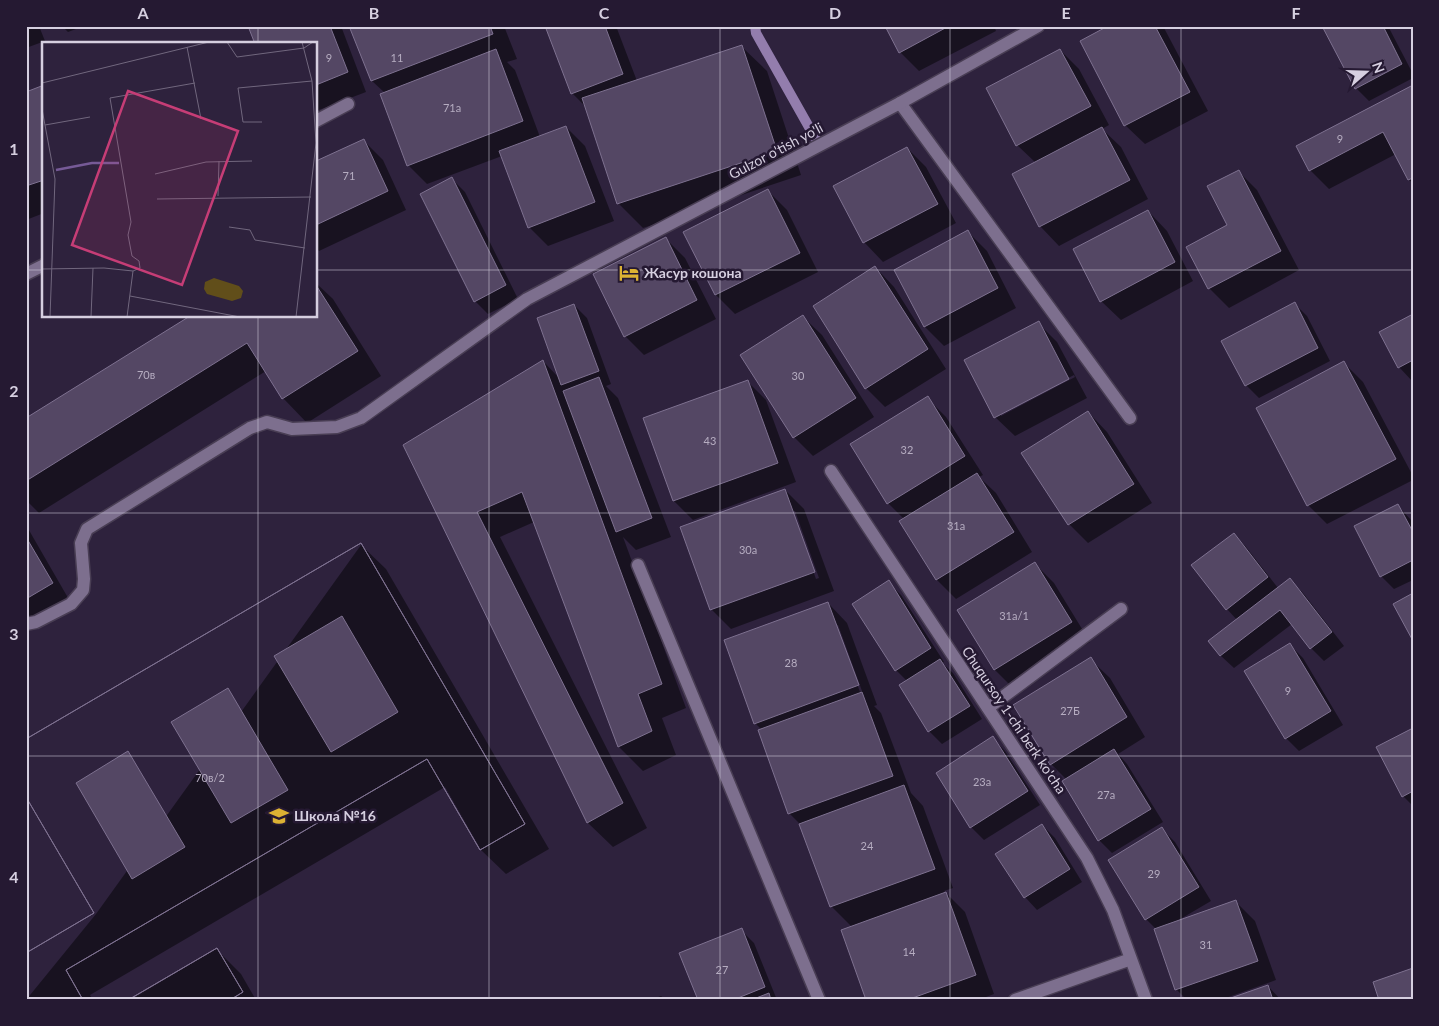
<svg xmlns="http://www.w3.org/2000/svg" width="1439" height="1026" font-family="Lato,sans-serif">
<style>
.shadow{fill:#0007;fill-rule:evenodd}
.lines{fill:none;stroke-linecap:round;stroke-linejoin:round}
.stream{stroke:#937dad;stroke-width:10}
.building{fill:#544764;stroke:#7e7190;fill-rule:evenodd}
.lane-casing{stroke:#493e54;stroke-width:15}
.street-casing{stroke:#493e54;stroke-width:15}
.lane{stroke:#7d6f8e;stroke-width:12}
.street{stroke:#7d6f8e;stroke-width:12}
.grid{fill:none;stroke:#d6cfe0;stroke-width:1;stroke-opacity:0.55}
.labels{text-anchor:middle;stroke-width:5;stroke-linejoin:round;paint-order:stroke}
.number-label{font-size:11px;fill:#b6adc1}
.street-label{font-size:14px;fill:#d6cfe0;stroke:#251932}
.poi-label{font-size:14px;font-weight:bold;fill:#d6cfe0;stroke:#251932;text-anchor:start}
.inset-river{fill:none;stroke:#765a97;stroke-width:2.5}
.inset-road{fill:none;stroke:#71677e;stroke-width:1}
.view{fill:#c63d76;fill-opacity:0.15;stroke:#c63d76;stroke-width:2.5}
.inset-edge{fill:none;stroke:#d6cfe0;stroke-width:2.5}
.neatline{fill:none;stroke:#d6cfe0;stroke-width:2}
.grid-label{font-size:16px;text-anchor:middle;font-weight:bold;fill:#d6cfe0}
</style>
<rect width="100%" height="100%" fill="#2e223d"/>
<path class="shadow" d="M26 26H39L45 41 26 48Z
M62 26H84L68 32Z
M250 26H341L366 92 316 111V44Z
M351 26H504L517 59 507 62 515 70 540 137 566 127 585 146 614 221 548 246 529 227 502 156 427 184 408 165 385 93 372 81Z
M547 26H616L637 81 742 47 767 71 801 175 643 228 618 203 587 108 572 93Z
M886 26H994L996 31 919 71 900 52Z
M1111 26H1163L1208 111 1145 144 1125 125 1082 42Z
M1324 26H1388L1413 74V78L1369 101 1356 88Z
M237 41 240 44H230Z
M1060 50 1079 69 1109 125 1102 129 1121 147 1148 199 1059 246 1040 226 1014 175 1036 163 1017 145Z
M1413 86V183L1409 180 1396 154 1329 189 1310 170Z
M44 87V213L26 220V93Z
M363 140 383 160 406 210 319 251 316 248V163Z
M907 148 926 167 956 223 883 262 864 242Z
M1238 171 1257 190 1299 270 1229 308 1210 289 1188 247 1229 226Z
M452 179 465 192 518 299 488 314 475 301Z
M768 191 787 210 818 272 735 314 716 295 685 232Z
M1148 211 1167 231 1193 281 1121 320 1101 301Z
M968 232 987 251 1016 308 944 346 925 327Z
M666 239 685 258 716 319 644 355 625 336Z
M875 267 894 287 946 369 885 407 866 388Z
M316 283 333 299 381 376 307 423 283 398 266 371 39 513 26 500V420L316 316Z
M1294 303 1307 316 1330 361 1259 398 1246 385 1223 341Z
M574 305 587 318 611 384 606 386 618 398 671 537 636 550 623 537 686 708 662 718 676 755 643 771 619 747 534 522 500 537 647 828 613 847 588 823 404 446 543 361 560 379Z
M1413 315V382L1399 367Z
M802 316 822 335 874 417 813 456 794 437Z
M1038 323 1057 342 1087 398 1015 436 995 417 966 361ZM1074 375 1075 377 1001 416V413Z
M1344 363 1363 382 1413 476V480L1327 524 1308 505Z
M747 381 766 400 796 482 693 520 674 501 644 419Z
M927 398 946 417 983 475 979 477 996 493 1032 552 956 599 937 580 901 521 904 519 888 503Z
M1088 412 1107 432 1152 503 1088 543 1069 524Z
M785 490 804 509 834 591 731 629 712 610 682 528ZM792 511H795L819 578 816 579Z
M1397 505 1413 522V580L1394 589 1381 576Z
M26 525 71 603 37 623 26 613Z
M1234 534 1246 547 1278 588 1290 580 1303 593 1344 646 1324 661 1311 648 1292 624 1234 668 1221 656 1210 641 1237 620 1227 609Z
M361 545 386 569 549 849 506 874 481 850 445 787 90 995 93 1000H26L96 914Z
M1035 564 1054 583 1090 642 1014 689 995 670Z
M888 582 901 595 944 662 942 663 953 673 982 719 942 744 929 731 907 681 896 670Z
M828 603 847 623 877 705 874 706 881 713 911 793 923 806 953 888 944 891 965 912 994 994 978 1000H868L852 927 831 906 802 826 789 813 762 730 755 723ZM835 625H838L862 691 860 692Z
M1290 645 1303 658 1343 725 1299 751 1286 738 1246 671Z
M1090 659 1110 678 1145 737 1118 754 1127 764 1163 822 1112 853 1099 840 1063 782 1067 780 1051 764Z
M1413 729V806L1403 796Z
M993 738 1005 751 1040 805 984 840 971 827Z
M1042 825 1055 838 1082 882 1037 910 1025 897Z
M1162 829 1175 842 1211 901 1177 921 1236 902 1255 921 1276 980 1220 1000H1187L1176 989 1157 930 1146 919 1110 860Z
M741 930 754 943 777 1000H699Z
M216 949 241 974 256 1000H130Z
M1268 986 1281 1000H1229Z
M661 996 666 1000H650Z"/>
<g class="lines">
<path class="stream" d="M755 26 756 33 818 143"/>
</g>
<path class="building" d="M248 26H330L348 72 316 85V44H255Z
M349 26H490L493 34 371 81Z
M545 26H605L623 74 571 94Z
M885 26H949L899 53Z
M1108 26H1155L1190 92 1124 126 1080 41Z
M1322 26H1383L1402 64 1355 89Z
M742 45 777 151 617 204 582 98Z
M496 49 523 121 407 166 380 94Z
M1060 49 1091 106 1016 146 986 88Z
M44 85V180L26 186V92Z
M1413 85V178L1408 180 1383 132 1309 171 1296 146Z
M566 126 595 202 528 228 499 151Z
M1102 127 1130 180 1039 227 1012 174Z
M364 139 388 191 316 225V161Z
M907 147 938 204 863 243 833 186Z
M1239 170 1281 251 1208 289 1186 247 1227 225 1207 186Z
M452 177 506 285 474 302 420 194Z
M768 189 800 253 715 295 683 232Z
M1148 210 1175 262 1100 302 1073 249Z
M968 230 998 288 924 327 894 270Z
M666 237 697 300 624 337 593 274Z
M875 266 928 349 865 389 813 306Z
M316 285 358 351 282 399 247 343 26 481V418L190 316H316Z
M1295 302 1318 348 1245 386 1221 341Z
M574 304 599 371 561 385 537 318Z
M1413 314V360L1398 368 1379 332Z
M803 315 856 398 793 438 740 355Z
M1039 321 1069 379 994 418 964 360Z
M543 360 662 684 638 694 652 731 618 747 522 492 477 512 623 803 587 823 403 445Z
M1344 361 1396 459 1307 506 1256 408Z
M599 377 652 518 616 532 563 391Z
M748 380 778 463 673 501 643 418Z
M928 396 965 456 887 504 850 444Z
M1088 411 1134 484 1068 525 1021 453Z
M977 473 1014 532 936 580 899 521Z
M785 489 815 572 710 610 680 527Z
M1398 504 1413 532V560L1380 577 1354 526Z
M1234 533 1268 577 1226 610 1191 565Z
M26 537 53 583 26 599Z
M361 543 525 824 480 850 427 759 66 970 83 1000H26V953L94 913 26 797V739ZM342 616 398 712 331 752 274 656ZM228 688 288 790 231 823 171 722ZM128 751 185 847 132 879 76 783Z
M361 543 525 824 480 850 427 759 66 970 83 1000H26V953L94 913 26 797V739Z
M1035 562 1072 622 994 670 957 610Z
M1290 578 1332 632 1310 649 1280 610 1220 656 1208 641Z
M889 580 931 648 895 671 852 604Z
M1413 593V641L1393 604Z
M828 602 859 685 754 724 724 640Z
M1290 643 1331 711 1285 739 1244 671Z
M1091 657 1127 717 1050 765 1013 705Z
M940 659 970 706 928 732 899 685Z
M862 692 893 776 788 814 758 730Z
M1413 728V791L1402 797 1376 747Z
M993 736 1028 791 970 828 936 773Z
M1114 749 1151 809 1098 841 1062 781Z
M904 785 935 869 830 907 799 824Z
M1042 824 1070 869 1024 898 995 854Z
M1162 827 1199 887 1145 920 1108 860Z
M946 892 976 975 907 1000H866L841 930Z
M1236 900 1258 961 1175 990 1154 929Z
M742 928 765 987 733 1000H698L679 953Z
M217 948 243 992 230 1000H128Z
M217 948 243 992 230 1000H128Z
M1413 968V1000H1379L1373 982Z
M1268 985 1273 1000H1225Z
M769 993 771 1000H751Z"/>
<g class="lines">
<defs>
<path id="lane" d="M900 103 1130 418
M316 121 348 104
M26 274 44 265
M988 708 1121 609"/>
<path id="street" d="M831 471 1087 858 1113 910 1146 1000
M638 565 819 1000
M26 624 36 622 71 604 83 590 84 579 81 543 87 529 250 428 267 422 292 429 337 427 361 418 527 299 900 103 1038 26
M1015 1000 1131 959"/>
</defs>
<use href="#lane" class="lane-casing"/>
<use href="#street" class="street-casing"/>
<use href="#lane" class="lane"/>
<use href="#street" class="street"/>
</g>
<path class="grid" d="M258 26V44M489 26V1000M720 26V1000M950 26V1000M1181 26V1000M26 270H44M316 270H1413M258 316V1000M26 513H1413M26 756H1413"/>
<defs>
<symbol id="hotel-bare" viewBox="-9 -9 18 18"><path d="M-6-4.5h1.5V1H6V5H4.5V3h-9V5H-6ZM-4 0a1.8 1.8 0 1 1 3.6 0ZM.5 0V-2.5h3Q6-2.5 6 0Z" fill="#dcb233" stroke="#251932" stroke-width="2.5" paint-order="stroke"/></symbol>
<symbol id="school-bare" viewBox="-9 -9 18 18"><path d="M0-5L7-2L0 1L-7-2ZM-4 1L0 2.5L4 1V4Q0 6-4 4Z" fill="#dcb233" stroke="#251932" stroke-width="2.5" paint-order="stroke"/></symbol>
</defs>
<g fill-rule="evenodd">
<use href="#hotel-bare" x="615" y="259" width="28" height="28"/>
<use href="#school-bare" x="265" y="802" width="28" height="28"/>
</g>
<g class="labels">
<g class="number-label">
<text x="329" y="62">9</text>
<text x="397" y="62">11</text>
<text x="452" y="112">71a</text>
<text x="1340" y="143">9</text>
<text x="349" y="180">71</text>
<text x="146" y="379">70в</text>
<text x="798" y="380">30</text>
<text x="710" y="445">43</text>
<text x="907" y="454">32</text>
<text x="956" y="530">31a</text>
<text x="748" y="554">30a</text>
<text x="1014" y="620">31a/1</text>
<text x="791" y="667">28</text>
<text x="1288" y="695">9</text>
<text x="1070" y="715">27Б</text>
<text x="210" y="782">70в/2</text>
<text x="982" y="786">23a</text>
<text x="1106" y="799">27a</text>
<text x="867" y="850">24</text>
<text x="1154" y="878">29</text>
<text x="1206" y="949">31</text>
<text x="909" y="956">14</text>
<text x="722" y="974">27</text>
</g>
<g class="street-label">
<text transform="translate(776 151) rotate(-28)" y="5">Gulzor o'tish yo'li</text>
<text transform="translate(1014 720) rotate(56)" y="5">Chuqursoy 1-chi berk ko'cha</text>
</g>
<g class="poi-label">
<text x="644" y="278">Жасур кошона</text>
<text x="294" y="821">Школа №16</text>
</g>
</g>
<g transform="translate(42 42)">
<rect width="275" height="275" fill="#2e223d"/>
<path d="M172 236 197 244 201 249 199 256 190 259 165 252 162 247 163 240Z" fill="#614e1a"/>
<path class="inset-river" d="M14 128 50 121H77"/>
<path class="inset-road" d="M185 0 195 15 262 6 271 0M145 5 159 77M0 41 167 0M0 67 13 137 8 275M220 80H201L196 46 270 39M3 83 48 75M113 132 164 120 210 119M176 154 177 119M115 157 269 155M187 185 208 188 213 198 263 206M0 227 62 226 91 229M91 229 98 226 97 219 90 214 86 193 89 180 68 56 153 41M88 254 198 275M49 275 51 226M85 275 91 229M254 275 274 101 270 39 260 0"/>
<path class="view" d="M86 49 196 89 140 243 30 203Z"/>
<rect width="275" height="275" class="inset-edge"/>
</g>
<rect width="1439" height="1026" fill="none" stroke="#251932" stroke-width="55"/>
<g transform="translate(1366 72) rotate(70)" stroke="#251932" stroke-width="4" paint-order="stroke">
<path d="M0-4L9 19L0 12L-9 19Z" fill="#d6cfe0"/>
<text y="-8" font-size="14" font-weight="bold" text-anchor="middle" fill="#d6cfe0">N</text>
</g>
<rect x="28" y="28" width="1384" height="970" class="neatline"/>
<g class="grid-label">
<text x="143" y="19">A</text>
<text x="374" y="19">B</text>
<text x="604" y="19">C</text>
<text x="835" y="19">D</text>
<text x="1066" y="19">E</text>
<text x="1296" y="19">F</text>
<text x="14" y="155">1</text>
<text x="14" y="397">2</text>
<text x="14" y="640">3</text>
<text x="14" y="883">4</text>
</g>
</svg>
